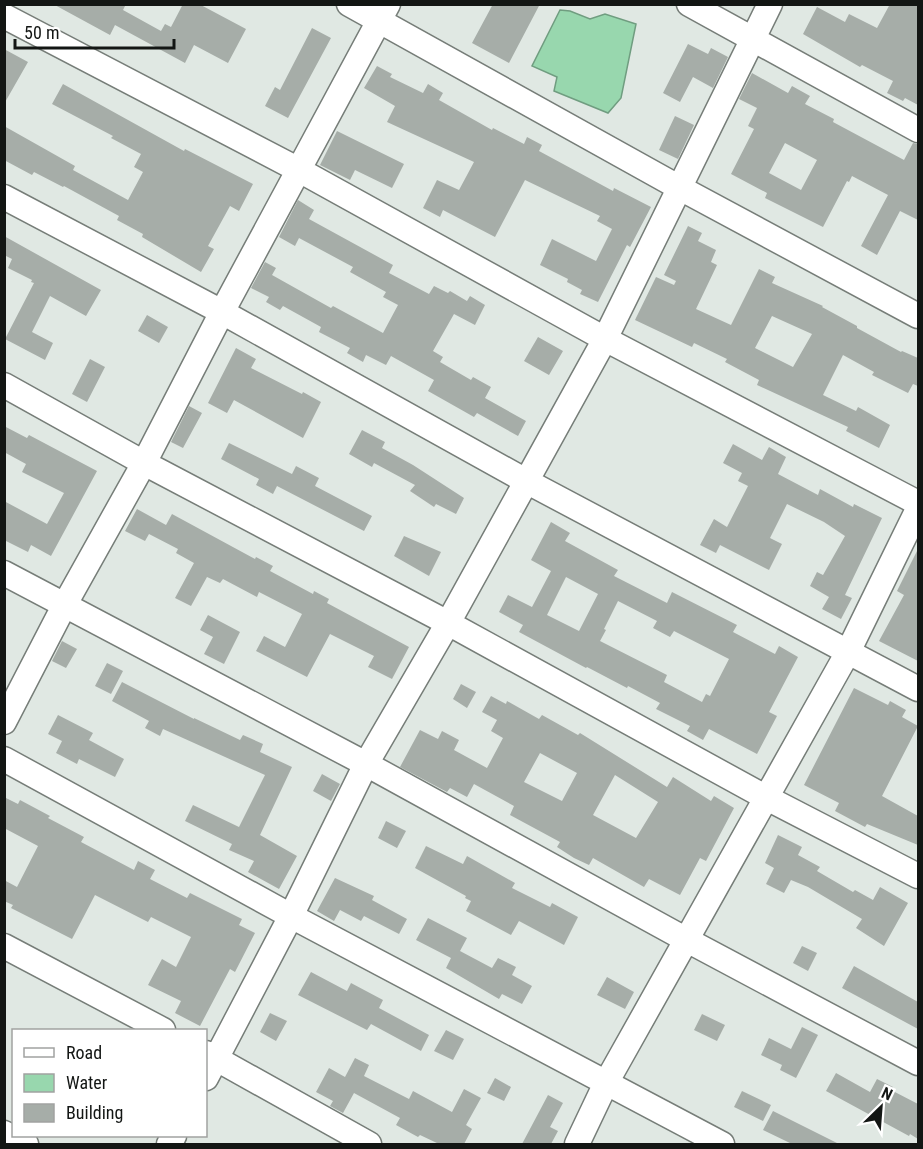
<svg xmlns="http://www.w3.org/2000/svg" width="923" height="1149" font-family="'Roboto Condensed',sans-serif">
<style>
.water{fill:#98d7ae;stroke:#709d80;stroke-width:1.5}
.building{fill:#a6ada8;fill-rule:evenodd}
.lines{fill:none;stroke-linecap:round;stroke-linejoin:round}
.minor-casing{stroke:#767d78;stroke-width:27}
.minor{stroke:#fff;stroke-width:24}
</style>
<rect width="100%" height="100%" fill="#e0e8e3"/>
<path class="water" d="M560 10 570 11 590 19 605 14 636 24 621 98 608 113 554 91 557 77 532 66Z"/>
<path class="building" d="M53 4H126L123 10 161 31 165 24 171 27 183 4H199L246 29 228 63 194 45 185 63 115 25 110 35Z
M493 4H540L509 63 472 43Z
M890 4H918V105L905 98 903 101 887 93 893 81 862 65 860 67 803 34 817 7 845 22 849 14 877 28Z
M312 28 331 38 288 118 265 106 275 87 280 90Z
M688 44 708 54 711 48 728 57 713 88 693 77 680 102 663 93Z
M4 49 28 62 4 104Z
M377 66 392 74 390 77 423 93 428 84 443 93 439 100 492 130 493 128 524 144 527 137 542 145 539 151 613 191 614 188 651 207 630 247 627 245 598 302 580 294 582 290 567 282 568 279 540 265 552 239 596 261 612 229 597 221 600 216 525 180 495 237 443 210 440 217 423 208 437 180 459 190 474 162 387 122 395 106 364 88Z
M752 73 788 93 792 86 810 96 805 104 834 119 833 122 904 160 913 143 918 144V220L900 211 877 255 861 246 888 195 852 176 849 182 847 181 823 227 765 198 767 193 731 174 754 129 748 126 757 108 739 99ZM785 143 817 160 801 190 769 173Z
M63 84 184 151 185 149 253 184 239 211 230 206 208 246 214 249 201 272 142 237 143 234 117 220 119 216 64 186 63 187 34 172 32 175 4 160V126L75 166 73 170 128 200 143 172 134 167 141 154 111 138 113 136 52 104Z
M675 116 694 125 678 159 659 150Z
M337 131 404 164 392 188 355 170 350 180 320 165Z
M298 200 314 210 309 219 393 265 389 273 429 294 434 286 448 293 450 291 467 301 470 296 485 305 475 325 454 314 433 351 443 357 440 362 471 380 473 377 491 387 485 398 526 421 518 436 477 413 474 417 428 391 434 380 391 356 386 365 366 355 363 362 347 353 350 348 319 332 321 327 283 306 280 310 266 302 269 297 251 288 265 262 276 268 272 275 331 308 333 306 383 333 398 305 383 297 386 292 350 272 353 267 299 238 295 246 279 237Z
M688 226 702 233 698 241 716 250 711 262 717 265 696 309 731 325 759 269 775 277 772 283 823 306 822 307 857 326V328L901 352 902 351 918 358V386L913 384 908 393 872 375 874 372 843 355 823 395 856 411 858 407 890 425 879 448 846 431 848 427 757 385 759 380 725 362 727 359 694 343 692 347 635 320 656 277 674 285 676 281 664 275ZM772 316 812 334 793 367 755 348Z
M4 236 101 290 86 316 50 296 32 332 53 343 45 360 5 339 34 283 31 282 32 280 8 268 12 259 4 255Z
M147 315 168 327 159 343 138 331Z
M538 337 563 351 549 375 524 361Z
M236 348 256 359 251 368 302 394 303 392 321 402 303 438 234 400 227 413 208 403Z
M90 359 105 367 87 402 72 394Z
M189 406 202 413 183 448 171 442Z
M4 426 27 438 29 435 97 471 51 556 31 545 28 552 4 540V501L47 524 64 493 22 472 26 464 4 452Z
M362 430 385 442 382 448 413 465 464 498 456 514 436 504 434 507 410 491 415 485 374 463 372 467 349 454Z
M229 443 292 474 296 466 319 478 315 486 372 516 364 531 277 486 273 494 256 485 259 479 221 459Z
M733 444 762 460 769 447 786 457 778 474 818 495 820 489 853 507 854 504 882 518 845 595 852 598 841 619 822 609 829 597 810 586 817 572 823 575 845 536 824 522 787 504 770 538 782 544 769 570 720 545 716 553 700 545 714 519 727 527 748 486 738 481 742 473 723 463Z
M137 509 166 525 172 514 255 559 256 557 273 566 270 571 313 594 314 591 329 599 327 603 409 647 392 679 368 667 374 656 330 634 307 677 256 651 264 636 285 647 302 614 259 592 257 597 223 579 220 583 207 577 191 606 175 598 194 563 176 553 178 549 149 534 145 541 125 531Z
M551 522 570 533 565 541 618 570 614 576 667 603 672 592 737 625 733 632 775 654 779 646 798 657 769 712 777 716 757 754 709 729 703 740 687 731 690 726 656 709 660 703 628 686 627 688 587 667 586 668 519 632 523 625 499 612 508 595 532 607 551 571 531 560ZM566 577 598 594 579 631 547 615ZM618 601 657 621 653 628 670 637 674 631 729 659 710 696 706 694 702 702 664 682 667 675 600 641 606 630 604 629Z
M404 536 441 552 429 576 394 556Z
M918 549V661L879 641 904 595 897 591Z
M208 615 240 632 224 664 204 654 213 637 200 630Z
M62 641 77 649 66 668 52 661Z
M107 663 123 671 111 694 95 686Z
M122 682 194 719V718L240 740 243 735 263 744 260 752 292 767 260 835 297 856 279 889 248 872 254 861 229 850 232 844 185 821 193 805 239 827 265 775 163 729 160 736 145 728 149 721 112 701Z
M461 684 476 692 467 708 453 699Z
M854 688 888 705 890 701 906 710 902 717 918 726 882 796 918 816V845L867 824 865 827 835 811 839 803 804 785Z
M491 696 506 704 507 701 539 719 542 715 578 735 580 733 667 787 673 777 711 801 714 796 734 808 706 861 700 858 680 895 649 879 644 887 593 858 589 865 574 858 557 847 560 842 510 815 514 806 474 784 467 797 450 788 447 792 400 767 420 730 438 739 442 731 459 740 454 750 487 768 503 738 491 731 497 720 482 712ZM540 753 577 773 562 801 524 782ZM615 775 658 802 636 838 593 815Z
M58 715 93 733 89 740 124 759 115 777 79 759 77 764 56 753 62 741 48 734Z
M322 774 340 784 331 801 313 791Z
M4 797 18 804 20 800 50 816 48 818 84 837 81 842 134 870 138 861 155 870 150 879 187 898 190 893 242 919 239 925 255 933 235 972 230 969 200 1026 175 1013 181 1001 148 985 162 959 176 967 191 937 151 917 148 922 95 895 72 939 11 908 13 905 4 901V880L17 887 38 846 4 828Z
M386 821 406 831 397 848 378 838Z
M778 835 802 847 798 855 820 867 817 871 853 892 855 890 873 900 880 887 908 903 884 946 856 928 862 919 808 887 791 880 784 893 766 884 774 868 765 863Z
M426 846 463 864 467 856 515 883 512 888 550 907 552 903 578 917 564 945 519 921 511 935 466 911 471 901 465 898 466 896 415 868Z
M335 878 374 896 372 900 407 919 399 934 364 916 361 921 340 910 334 921 317 911Z
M428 918 467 938 460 951 492 968 498 958 516 967 512 975 532 986 522 1004 502 994 499 999 446 968 451 958 416 940Z
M802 946 817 953 808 971 793 963Z
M854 966 918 1002V1029L842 988Z
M311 972 347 991 351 983 383 1000 379 1008 429 1035 421 1051 371 1024 367 1030 298 995Z
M607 977 634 992 625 1009 597 995Z
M270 1013 287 1021 276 1041 260 1032Z
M702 1014 725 1025 717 1041 694 1030Z
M802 1027 818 1035 796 1078 780 1070 782 1065 761 1055 769 1038 791 1049Z
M446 1030 464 1039 453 1060 434 1051Z
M355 1058 369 1065 364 1076 409 1099 413 1091 452 1112 464 1089 481 1098 466 1125 472 1129 464 1144H439L420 1135 418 1137 396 1125 400 1118 354 1093 343 1113 330 1106 333 1101 316 1092 329 1068 345 1077Z
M836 1073 870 1092 877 1079 893 1087 891 1090 918 1104V1139L910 1134 909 1136 826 1091Z
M495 1078 511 1087 504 1101 487 1093Z
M742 1091 771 1105 763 1121 734 1107Z
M548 1095 563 1103 550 1127 558 1131 551 1144H522Z
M773 1111 839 1144H792L763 1130Z"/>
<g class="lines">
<defs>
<path id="minor" d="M349 4 680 188 918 316
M689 4 918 130
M4 16 299 170 605 339 918 503
M4 197 222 312 526 481 918 689
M4 385 144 463 448 623 765 797 918 876
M4 573 366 764 685 939 918 1063
M4 722 64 606 144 463 222 312 388 4
M4 759 291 916 722 1144
M4 946 163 1030
M206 1053 369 1144
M206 1078 291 916 366 764 448 623 605 339 770 4
M4 1133 26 1144
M169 1144 174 1136
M577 1144 606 1083 848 652 918 509"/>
</defs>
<use href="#minor" class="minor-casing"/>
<use href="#minor" class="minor"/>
</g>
<rect width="923" height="1149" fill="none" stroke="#131614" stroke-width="12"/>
<rect x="12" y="1029" width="195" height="108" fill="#ffffff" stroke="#a1a2a1" stroke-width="1.5"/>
<rect x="24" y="1048" width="30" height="9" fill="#ffffff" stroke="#a1a2a1" stroke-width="1.5"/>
<text x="66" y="1059" font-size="18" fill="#131614">Road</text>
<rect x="24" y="1074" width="30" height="18" fill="#98d7ae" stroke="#a1a2a1" stroke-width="1.5"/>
<text x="66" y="1089" font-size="18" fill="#131614">Water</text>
<rect x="24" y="1104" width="30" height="18" fill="#a6ada8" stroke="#a1a2a1" stroke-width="1.5"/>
<text x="66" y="1119" font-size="18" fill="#131614">Building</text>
<g transform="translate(881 1107) rotate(25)" stroke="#ffffff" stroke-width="4.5" paint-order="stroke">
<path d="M0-4.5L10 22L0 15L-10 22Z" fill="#131614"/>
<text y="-9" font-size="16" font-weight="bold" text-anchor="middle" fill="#131614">N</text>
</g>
<path d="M15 39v9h159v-9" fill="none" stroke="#131614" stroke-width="3"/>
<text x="24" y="39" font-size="18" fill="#131614" stroke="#ffffff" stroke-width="4.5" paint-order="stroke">50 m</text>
</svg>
